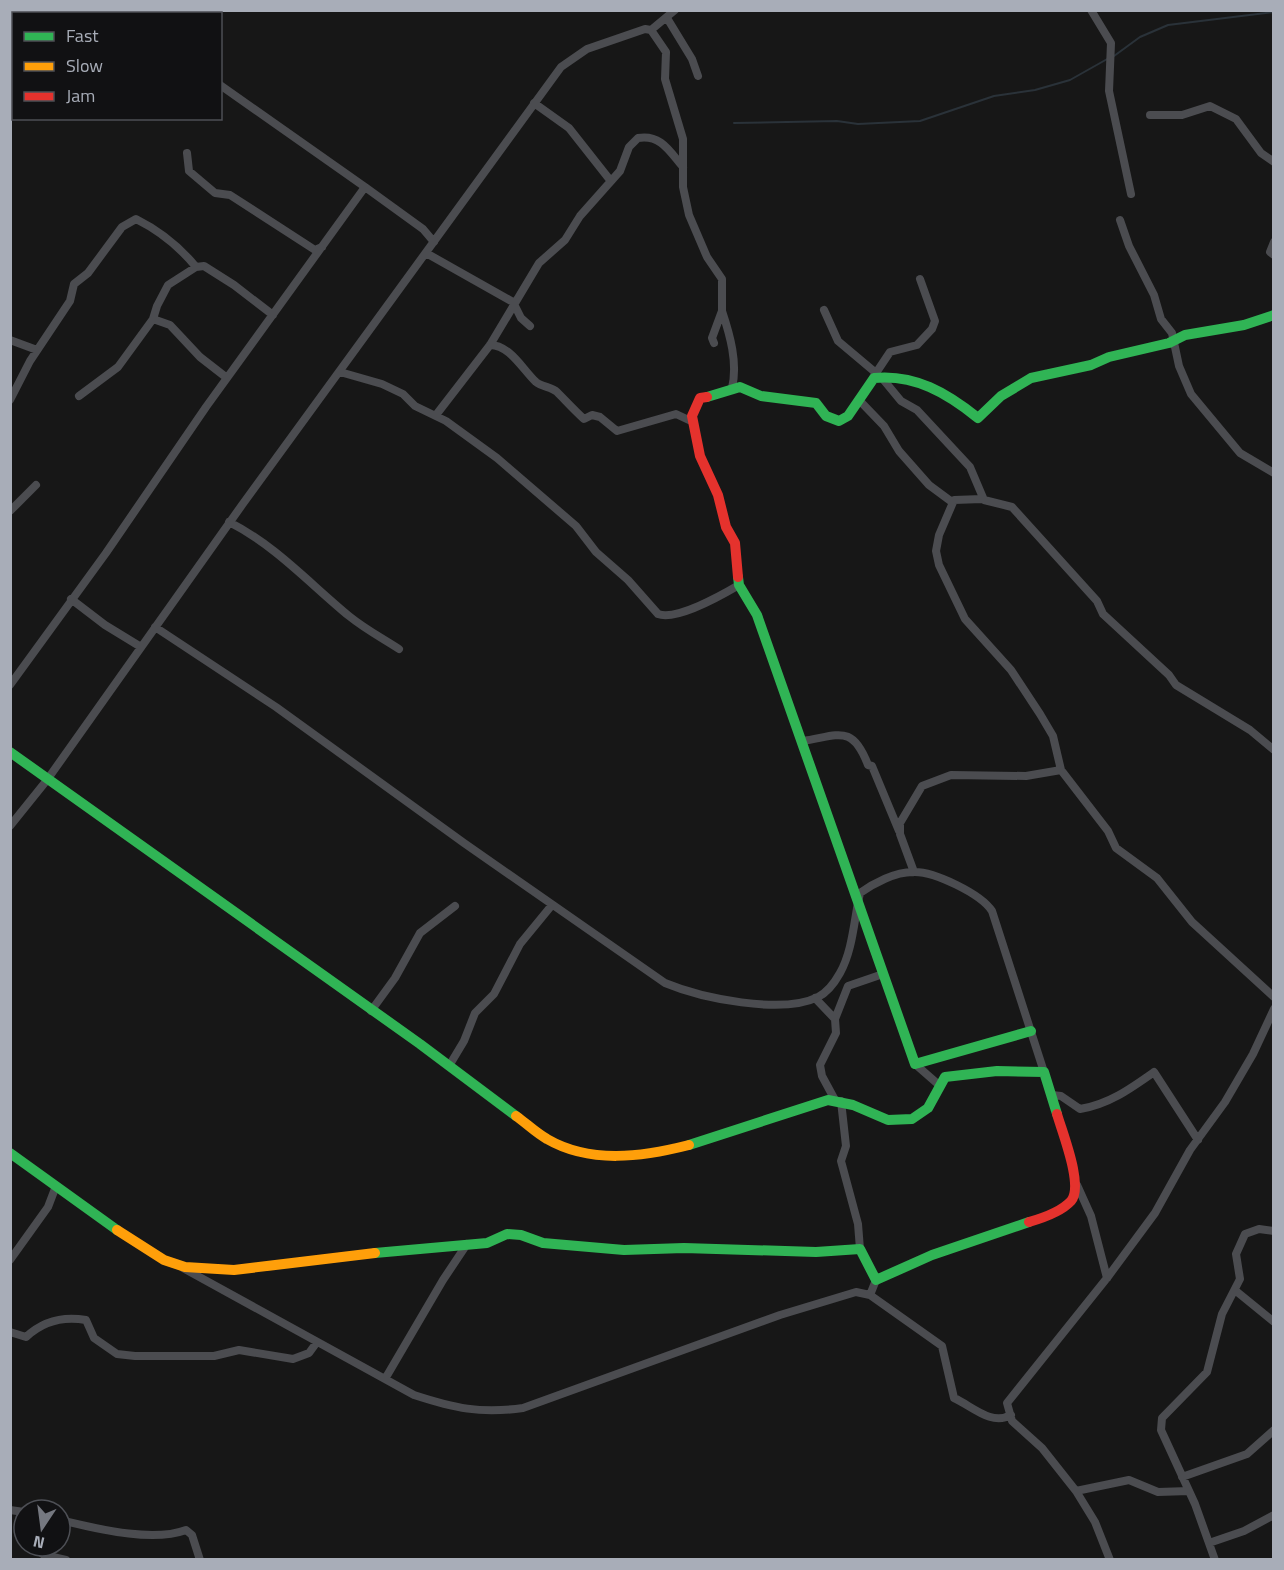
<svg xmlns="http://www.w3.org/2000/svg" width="1284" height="1570" font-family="'Titillium Web',sans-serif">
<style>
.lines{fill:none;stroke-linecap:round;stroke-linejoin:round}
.stream{stroke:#2a3239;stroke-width:2}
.street{stroke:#4b4c50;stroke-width:8}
.fast{stroke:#30b455;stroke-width:10}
.slow{stroke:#ff9f0a;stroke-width:10}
.jam{stroke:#e5322d;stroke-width:10}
</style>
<rect width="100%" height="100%" fill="#171717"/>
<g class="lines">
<path class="stream" d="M1114 56 1140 37 1168 25 1274 12
M734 123 837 121 858 124 920 121 994 96 1035 90 1070 80 1109 58"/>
<path class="street" d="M118 10 122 14
M1091 10 1111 43 1109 91 1131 194
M667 18 692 59 698 76
M651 30 666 52 665 79 683 139V187L689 215 707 257 722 279V311L712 338 714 343
M220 85 365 187
M534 103 569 128 610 180
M1150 115H1182L1210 106 1236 119 1261 153 1274 162
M187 153 189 171 215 193 230 195 315 250 322 247
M1120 220 1129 246 1154 295 1161 319 1172 333 1179 366 1191 394 1240 453 1274 473
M1274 242 1270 252 1274 255
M426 253 513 302 521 318 530 326
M824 310 838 341 882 378 901 401 917 410 970 467 984 500 1012 507 1097 601 1103 614 1169 675 1176 685 1250 730 1274 750
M722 311C730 335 738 363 732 388
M153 319 170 325 200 357 227 378
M10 340 37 350
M490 345C510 345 523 370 536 382 542 387 552 387 557 392 566 401 574 410 584 419L592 415 600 417 617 431 676 414 693 422
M340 372 382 384 403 394 415 406 446 421 497 458 576 526 596 552 628 580 658 614C676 621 722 595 739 585
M874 376 890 352 917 345 932 329 935 321 920 279
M79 396 118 367 153 319 157 306 168 285 196 267 204 266 234 285 273 315
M10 400 30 361 70 301 74 284 88 273 122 227 136 219C160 231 179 246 196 267
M859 400 884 426 899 451 929 485 952 502
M436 415 490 345 539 263 565 240 580 216 620 171 629 147 638 138C661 134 670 152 683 167
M982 499 954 500 939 535 936 551 939 565 965 619 1011 670 1040 714 1053 736 1061 770 1108 831 1116 848 1157 878 1192 922 1274 997
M10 511 36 485
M229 522C275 545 310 584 349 616 365 629 382 638 399 649
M71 599 105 625 141 647
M155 627 276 707 464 843 665 983C701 998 782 1015 818 997 828 992 835 982 840 973 853 950 854 919 860 893 874 883 895 872 913 872 934 871 981 894 992 911L1044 1072
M10 685 106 553 206 407 365 187 423 229 434 242
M802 741C838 736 852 723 868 765L872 766 899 831
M10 826 47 780 242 505 561 67 587 49 645 29 651 30 675 10
M914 872 900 834V823L922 786 951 775 1026 776 1061 770
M815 998 835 1019
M371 1011 395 978 420 933 455 906
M915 1064 939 1085
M449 1066 464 1041 475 1013 494 994 520 944 552 905
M1052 1095 1061 1096 1080 1109C1109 1104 1130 1089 1154 1072L1198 1140
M835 1100 822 1076 820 1065 836 1033 835 1019 848 986 883 974
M841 1101 846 1146 841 1161 858 1224 860 1249
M1077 1185 1091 1216 1107 1278
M10 1260 48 1207 56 1186
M183 1268 414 1395C454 1408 480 1414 523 1408L780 1315 856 1292 870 1295 876 1280
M1236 1291 1274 1322
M870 1295 942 1346 954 1398C972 1406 991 1426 1011 1415
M10 1332 26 1337C43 1321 63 1316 86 1320L94 1338 117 1354 135 1356H214L239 1350 293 1359 309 1353 317 1342
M385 1379 443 1280 467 1244
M1182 1477 1247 1454 1274 1430
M1076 1491 1095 1522 1110 1560
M1189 1491 1158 1492 1129 1480 1076 1491 1042 1448 1012 1421 1007 1403 1107 1278 1155 1213 1190 1150 1225 1102 1253 1054 1274 1009
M10 1510 24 1512
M60 1520C95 1528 151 1543 186 1530L192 1535 200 1560
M1209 1543 1244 1531 1274 1515
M32 1546 44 1555 66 1560
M1215 1560 1195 1504 1161 1430 1162 1418 1207 1372 1222 1314 1240 1279 1236 1254 1245 1234 1259 1229 1274 1231"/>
<path class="fast" d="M707 397 740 387 761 396 816 403 826 416 839 421 848 416 874 378C915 374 947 393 978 418L1001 396 1031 378 1091 365 1109 357 1169 343 1185 335 1244 325 1274 315
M738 577 739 585 757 615 915 1064 1031 1031
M10 752 420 1044 516 1116
M689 1145 828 1100 853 1105 888 1120 912 1119 928 1108 945 1077 997 1071 1044 1072 1057 1114
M10 1153 117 1230
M375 1253 487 1243 507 1234 521 1235 543 1243 624 1250 684 1248 816 1252 860 1249 876 1280 932 1255 1029 1222"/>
<path class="slow" d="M516 1116C526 1123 536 1133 547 1139 590 1164 642 1157 689 1145
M117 1230 164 1260 185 1267 234 1270 375 1253"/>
<path class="jam" d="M707 397 700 398 692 416 700 456 718 495 726 527 735 543 738 577
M1029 1222C1043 1218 1061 1212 1071 1201 1084 1186 1062 1132 1057 1114"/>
</g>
<rect width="1284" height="1570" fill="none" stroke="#a8adb8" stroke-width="24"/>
<rect x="12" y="12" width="210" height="108" fill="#111113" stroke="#4d4f55" stroke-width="1.5"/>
<rect x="24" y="32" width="30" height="9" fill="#30b455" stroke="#4d4f55" stroke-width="1.5"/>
<text x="66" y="42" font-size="18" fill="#a8adb8">Fast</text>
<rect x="24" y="62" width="30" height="9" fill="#ff9f0a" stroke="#4d4f55" stroke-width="1.5"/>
<text x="66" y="72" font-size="18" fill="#a8adb8">Slow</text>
<rect x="24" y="92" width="30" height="9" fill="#e5322d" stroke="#4d4f55" stroke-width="1.5"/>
<text x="66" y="102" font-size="18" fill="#a8adb8">Jam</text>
<g transform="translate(42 1528) rotate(193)"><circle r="28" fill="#111113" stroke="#4d4f55" stroke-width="1.5"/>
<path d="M0-4.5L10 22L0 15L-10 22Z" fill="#757880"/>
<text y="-9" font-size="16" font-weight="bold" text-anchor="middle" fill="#a8adb8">N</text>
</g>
</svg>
